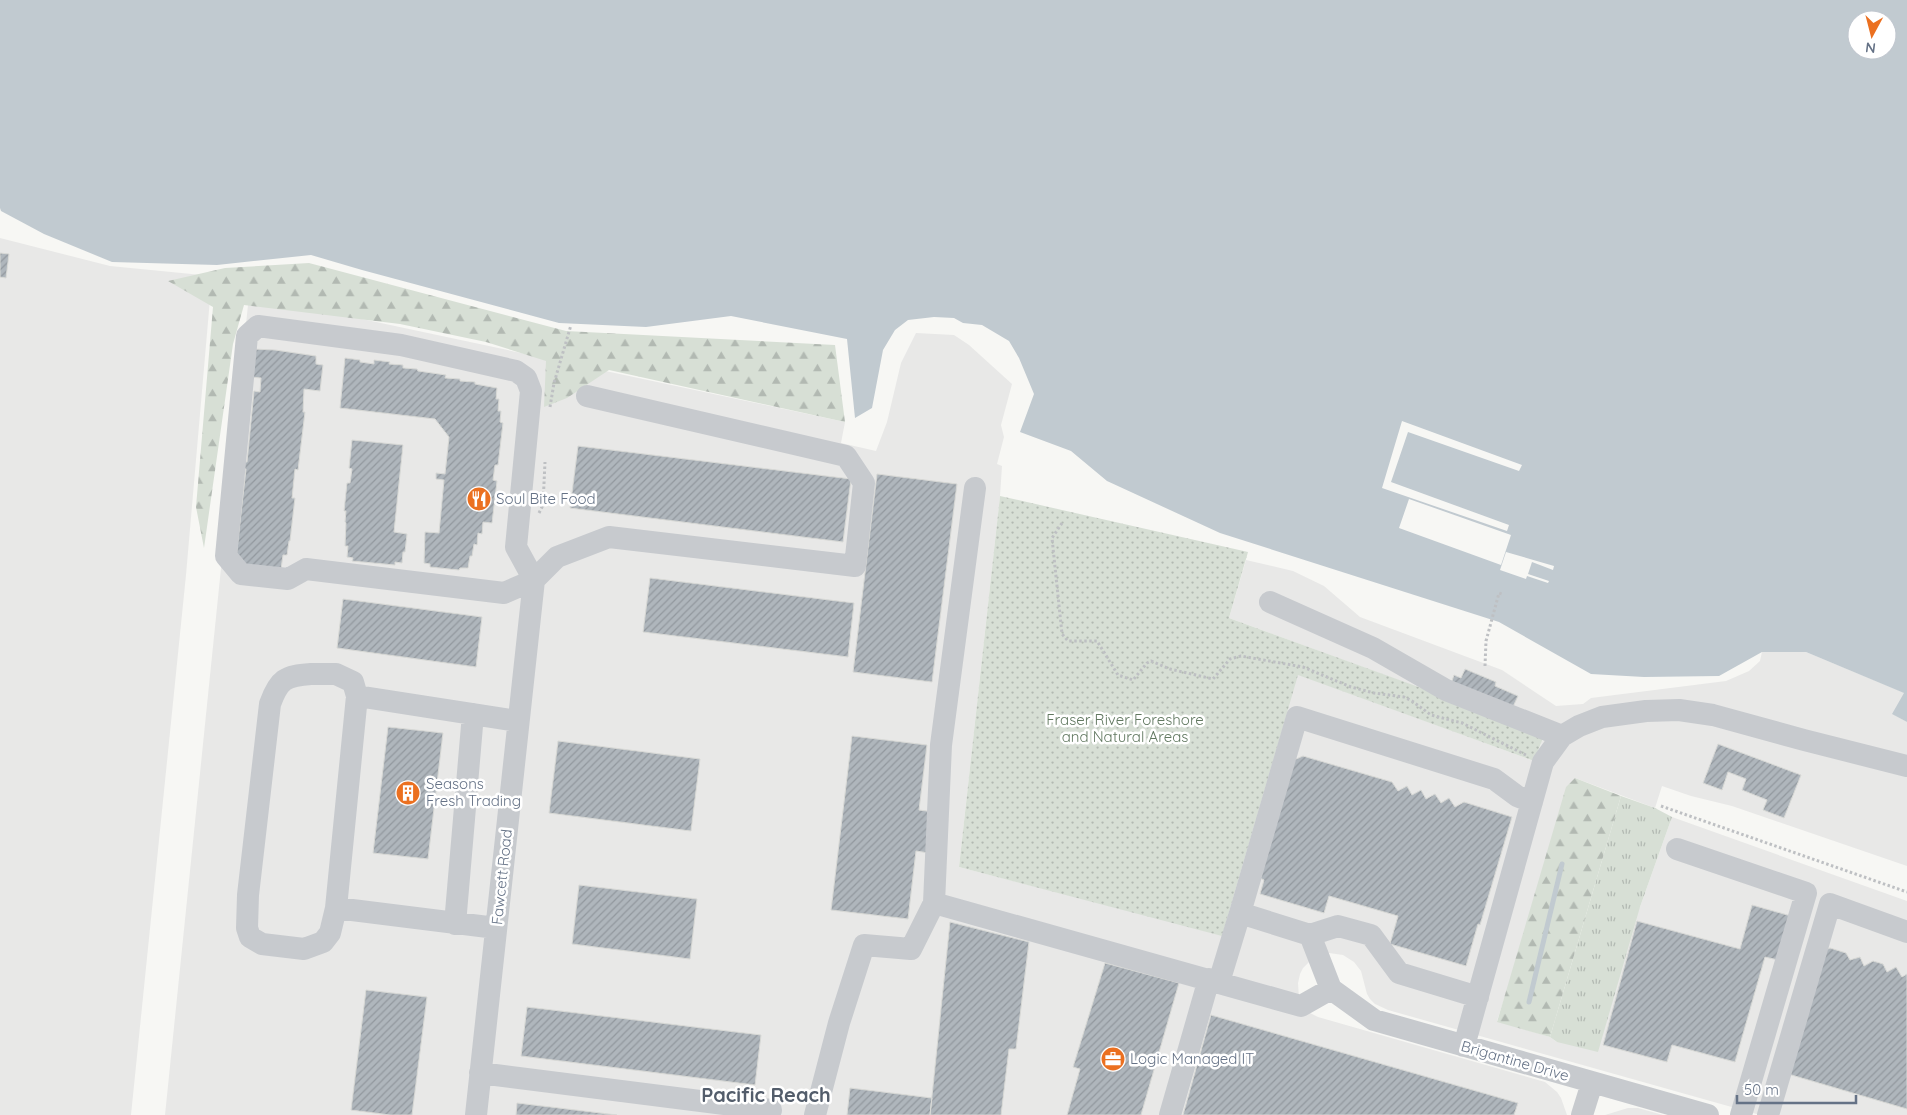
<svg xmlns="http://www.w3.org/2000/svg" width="1907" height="1115" font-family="Quicksand,sans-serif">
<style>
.built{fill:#e8e8e7}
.grass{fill:url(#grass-tufts)}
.forest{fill:url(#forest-firs)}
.park{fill:url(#park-dots)}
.water{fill:#c1cad0;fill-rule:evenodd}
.pier{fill:#f7f7f4}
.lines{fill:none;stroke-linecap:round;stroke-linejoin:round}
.stream{stroke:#c1cad0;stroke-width:5}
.building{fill:url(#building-hatch);stroke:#d8d9d6}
.path{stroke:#bec0c3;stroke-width:3;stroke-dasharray:2.5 2.5;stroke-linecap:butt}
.minor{stroke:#c7cace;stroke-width:22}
.labels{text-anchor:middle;stroke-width:5;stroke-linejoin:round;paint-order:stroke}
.poi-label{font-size:15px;fill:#657286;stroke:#fff;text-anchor:start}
.park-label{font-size:15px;fill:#617860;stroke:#fff}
.street-label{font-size:15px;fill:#657286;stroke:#fff}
.district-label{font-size:20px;font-weight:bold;fill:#535d6b;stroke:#fff}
</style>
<defs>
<pattern id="grass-tufts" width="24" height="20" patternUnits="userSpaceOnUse" patternTransform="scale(1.25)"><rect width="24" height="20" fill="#d7dfd5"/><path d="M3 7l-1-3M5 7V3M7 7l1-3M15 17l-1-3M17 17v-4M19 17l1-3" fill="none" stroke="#b2b9b2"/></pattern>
<pattern id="forest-firs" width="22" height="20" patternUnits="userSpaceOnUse" patternTransform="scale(1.25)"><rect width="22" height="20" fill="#d7dfd5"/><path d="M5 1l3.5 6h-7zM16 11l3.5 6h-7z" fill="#b2b9b2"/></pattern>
<pattern id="park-dots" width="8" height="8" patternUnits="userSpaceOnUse" patternTransform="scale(1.25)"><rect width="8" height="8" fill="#d7dfd5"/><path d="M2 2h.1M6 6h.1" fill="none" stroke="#b2b9b2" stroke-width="1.8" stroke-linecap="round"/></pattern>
<pattern id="building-hatch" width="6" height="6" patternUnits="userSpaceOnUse" patternTransform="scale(1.25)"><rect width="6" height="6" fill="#afb6bc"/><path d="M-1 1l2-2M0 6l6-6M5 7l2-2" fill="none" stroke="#92989e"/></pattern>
</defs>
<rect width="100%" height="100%" fill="#f7f7f4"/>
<path class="built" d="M0 238 110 266 212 276 186 575 131 1115H0Z
M249 295 845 422 841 443 876 451 887 422 901 363 916 333 954 335 969 345 1012 384 1001 425 1004 437 997 464 1002 466 1000 496 959 867 1223 935 1297 674 1534 761 1545 734 1229 618 1246 560 1293 571 1324 586 1360 617 1502 670 1556 706 1583 704 1591 698 1726 681 1749 671 1760 661 1762 652H1806L1905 693 1893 714 1907 722V866L1732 806 1691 796 1662 786 1655 808 1575 778 1497 1021 1550 1037 1557 1042 1640 907 1672 817 1907 901V1115H1760L1388 1010 1375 1004 1370 999 1367 994 1361 971 1354 962 1343 955 1329 953 1314 957 1303 968 1300 974 1298 983 1299 998 1308 1012 1318 1017 1545 1082 1557 1092 1561 1098 1567 1115H165Z
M1628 1108H1638L1663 1115H1605Z"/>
<path class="grass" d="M1621 796 1655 808 1672 817 1640 907 1598 1052 1557 1042 1550 1037Z"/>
<path class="forest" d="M309 263 566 331 835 345 845 422 609 370 567 398 544 407 546 361 486 342 400 324 244 305 233 344 204 548 196 507 213 307 168 281 225 268Z
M1575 778 1621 796 1550 1037 1497 1022 1566 787Z"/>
<path class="park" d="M1000 496 1248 552 1229 618 1545 733 1534 761 1298 675 1222 936 959 867Z"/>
<path class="water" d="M0 0H1907V722L1892 714 1904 693 1806 652H1762L1719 676 1644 677 1591 674 1499 622 1220 533 1107 481 1071 451 1020 432 1034 394 1019 358 1009 341 982 325 963 323 954 318 934 317 908 320 895 330 883 350 872 408 855 418 847 339 731 316 646 327 559 323 362 270 311 255 217 265 112 262 44 234 1 211 0 208ZM1857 20H1887V50H1857Z"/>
<path class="pier" d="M1402 421 1522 465 1519 471 1408 432 1391 482 1509 525 1507 531 1382 488Z
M1409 499 1511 535 1501 565 1399 528Z
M1506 552 1554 566 1553 570 1532 562 1528 574 1549 581 1548 583 1527 576 1526 579 1500 570Z"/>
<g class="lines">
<path class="stream" d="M1529 1002 1562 864"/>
</g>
<path class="building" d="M0 253 9 254 6 278 0 277Z
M253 349 275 350 316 356V364L323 365 320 391 304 389 303 412H305L298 470 295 469 292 498H295L290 541H289L287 555H283L281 569 241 565 236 559 246 469H239L240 462H247L254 391 260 392 261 378 250 377Z
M345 358 360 360V362L374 364V360L390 362 389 364 403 365V368L417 369 418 371 446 375 445 378 460 379V381L475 382V384L497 388 496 399H499L498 411H501L500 422 503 423 498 465H495L493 480 497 481 492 523 483 522 482 534 478 533 477 545 474 544 472 556H470L468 568H460L459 570 430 567V564L424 563 425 532 439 533 444 480 436 479V473L445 474 449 437 435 419 340 408Z
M352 440 403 445 394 532 407 534 405 552H403L402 563 395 562V565L352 561 353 558 347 557 348 546H345L346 523 345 522 346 511H344L347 483H350L352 469 349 468Z
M578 446 851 479 843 542 570 508Z
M877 474 957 484 932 682 853 672Z
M650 578 854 603 848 657 643 632Z
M343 599 482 617 476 667 337 648Z
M1465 669 1496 682 1495 686 1518 696 1511 711 1451 684 1454 675 1461 678Z
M388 727 443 733 428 859 373 853Z
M852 736 927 745 919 810 934 812 929 853 916 851 908 919 831 910Z
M558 741 700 759 691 831 549 813Z
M1718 744 1801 775 1784 818 1763 810 1767 800 1742 790 1746 779 1728 772 1722 790 1703 783Z
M1303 756 1392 782 1398 791 1407 786 1412 795 1421 790 1426 799 1435 794 1441 803 1449 798 1455 807 1464 802 1512 817 1480 925 1478 924 1466 966 1390 944 1398 916 1329 896 1324 913 1260 894 1264 880 1260 878 1294 760Z
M579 885 697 899 690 959 572 944Z
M1752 905 1791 916 1778 960 1765 957 1735 1062 1672 1045 1667 1062 1603 1045 1637 921 1740 949Z
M950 922 1029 942 1016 1049H1009L1001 1115H930Z
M1830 948 1846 953 1850 960 1860 957 1864 966 1873 961 1883 964 1887 972 1896 967 1902 977 1907 974V1109L1788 1074 1824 951Z
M1105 963 1179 983 1141 1115H1067L1080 1069 1073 1067Z
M366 990 427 997 412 1115H390L351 1110Z
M527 1007 761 1035 755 1085 521 1056Z
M1211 1015 1518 1103 1514 1115H1183Z
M850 1088 932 1098 930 1115H847Z
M517 1103 617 1115H516Z"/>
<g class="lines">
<path class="path" d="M550 407 554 383 571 325
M539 513 543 505 545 462
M1062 523 1052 538 1062 634 1068 641H1097L1118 675 1133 680 1147 663 1151 661 1170 669 1213 679 1230 659 1241 656 1303 667 1351 687 1374 693 1404 697 1412 701 1431 715 1462 723 1528 756
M1485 666 1486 641 1499 593 1502 594
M1661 806 1907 892"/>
<path class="minor" d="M975 488 941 745 934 903 1301 1006 1331 989
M534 580 516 547 531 391 526 378 516 371 401 345 258 326 247 336 226 556 241 574 288 579 306 569 504 593 534 580 557 557 609 537 855 566 864 483 846 456 587 396
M1270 602 1373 648 1446 690 1562 736
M311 674H336L353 682 357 696 336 908 330 933 323 942 304 949 262 944 250 937 247 928 248 895 270 704C279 679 285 676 311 674Z
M357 696 518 721
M1677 849 1806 893 1741 1115
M336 908 496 928
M1240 913 1297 717 1494 779 1517 796 1532 802
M455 924 473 714
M1310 935 1331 989
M1219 982 1240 913 1310 935 1338 926 1371 935 1399 973 1478 997
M1331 989 1374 1020 1708 1115
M1464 1046 1543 762 1562 736 1579 726 1602 717 1646 711 1679 710 1713 715 1804 740 1907 766
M480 1073 771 1110
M476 1115 534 580
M815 1115 839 1023 864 945 911 949 934 903
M1170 1115 1209 979
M1582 1115 1592 1083
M1768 1115 1830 904 1907 932"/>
</g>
<defs>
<symbol id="restaurant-disc" viewBox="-11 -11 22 22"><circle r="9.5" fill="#eb7020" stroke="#fff"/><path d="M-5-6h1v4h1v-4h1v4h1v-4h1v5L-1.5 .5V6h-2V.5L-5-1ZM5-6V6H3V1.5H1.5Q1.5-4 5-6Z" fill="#fff"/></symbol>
<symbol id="building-disc" viewBox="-11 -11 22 22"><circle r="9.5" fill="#eb7020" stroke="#fff"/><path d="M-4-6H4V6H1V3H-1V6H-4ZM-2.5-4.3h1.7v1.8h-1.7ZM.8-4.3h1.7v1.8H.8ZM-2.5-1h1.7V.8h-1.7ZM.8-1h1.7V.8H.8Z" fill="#fff"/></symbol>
<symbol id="office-disc" viewBox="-11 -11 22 22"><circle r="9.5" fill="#eb7020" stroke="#fff"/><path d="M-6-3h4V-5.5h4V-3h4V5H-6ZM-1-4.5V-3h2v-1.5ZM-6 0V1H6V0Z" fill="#fff"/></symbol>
</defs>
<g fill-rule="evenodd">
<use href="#restaurant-disc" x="465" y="485" width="28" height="28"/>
<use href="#building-disc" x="394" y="779" width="28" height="28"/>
<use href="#office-disc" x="1099" y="1045" width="28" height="28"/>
</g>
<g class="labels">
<g class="poi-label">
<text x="496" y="504">Soul Bite Food</text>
<text x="426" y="789">Seasons<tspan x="426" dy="17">Fresh Trading</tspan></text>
<text x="1130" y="1064">Logic Managed IT</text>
</g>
<g class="park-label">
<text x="1125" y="725">Fraser River Foreshore<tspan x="1125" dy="17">and Natural Areas</tspan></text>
</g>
<g class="street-label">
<text transform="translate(502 877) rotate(-84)" y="5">Fawcett Road</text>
<text transform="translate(1515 1061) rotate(16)" y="5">Brigantine Drive</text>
</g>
<g class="district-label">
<text x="766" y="1102">Pacific Reach</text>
</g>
</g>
<g transform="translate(1872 35) rotate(187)"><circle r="24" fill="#ffffff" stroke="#c1c7cf"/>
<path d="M0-4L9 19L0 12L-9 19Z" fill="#eb7020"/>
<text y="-8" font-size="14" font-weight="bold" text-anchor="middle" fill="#657286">N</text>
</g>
<path d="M1737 1095v8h119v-8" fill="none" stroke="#657286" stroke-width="2.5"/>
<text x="1744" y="1095" font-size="15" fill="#657286" stroke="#ffffff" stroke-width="4" paint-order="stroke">50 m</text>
</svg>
